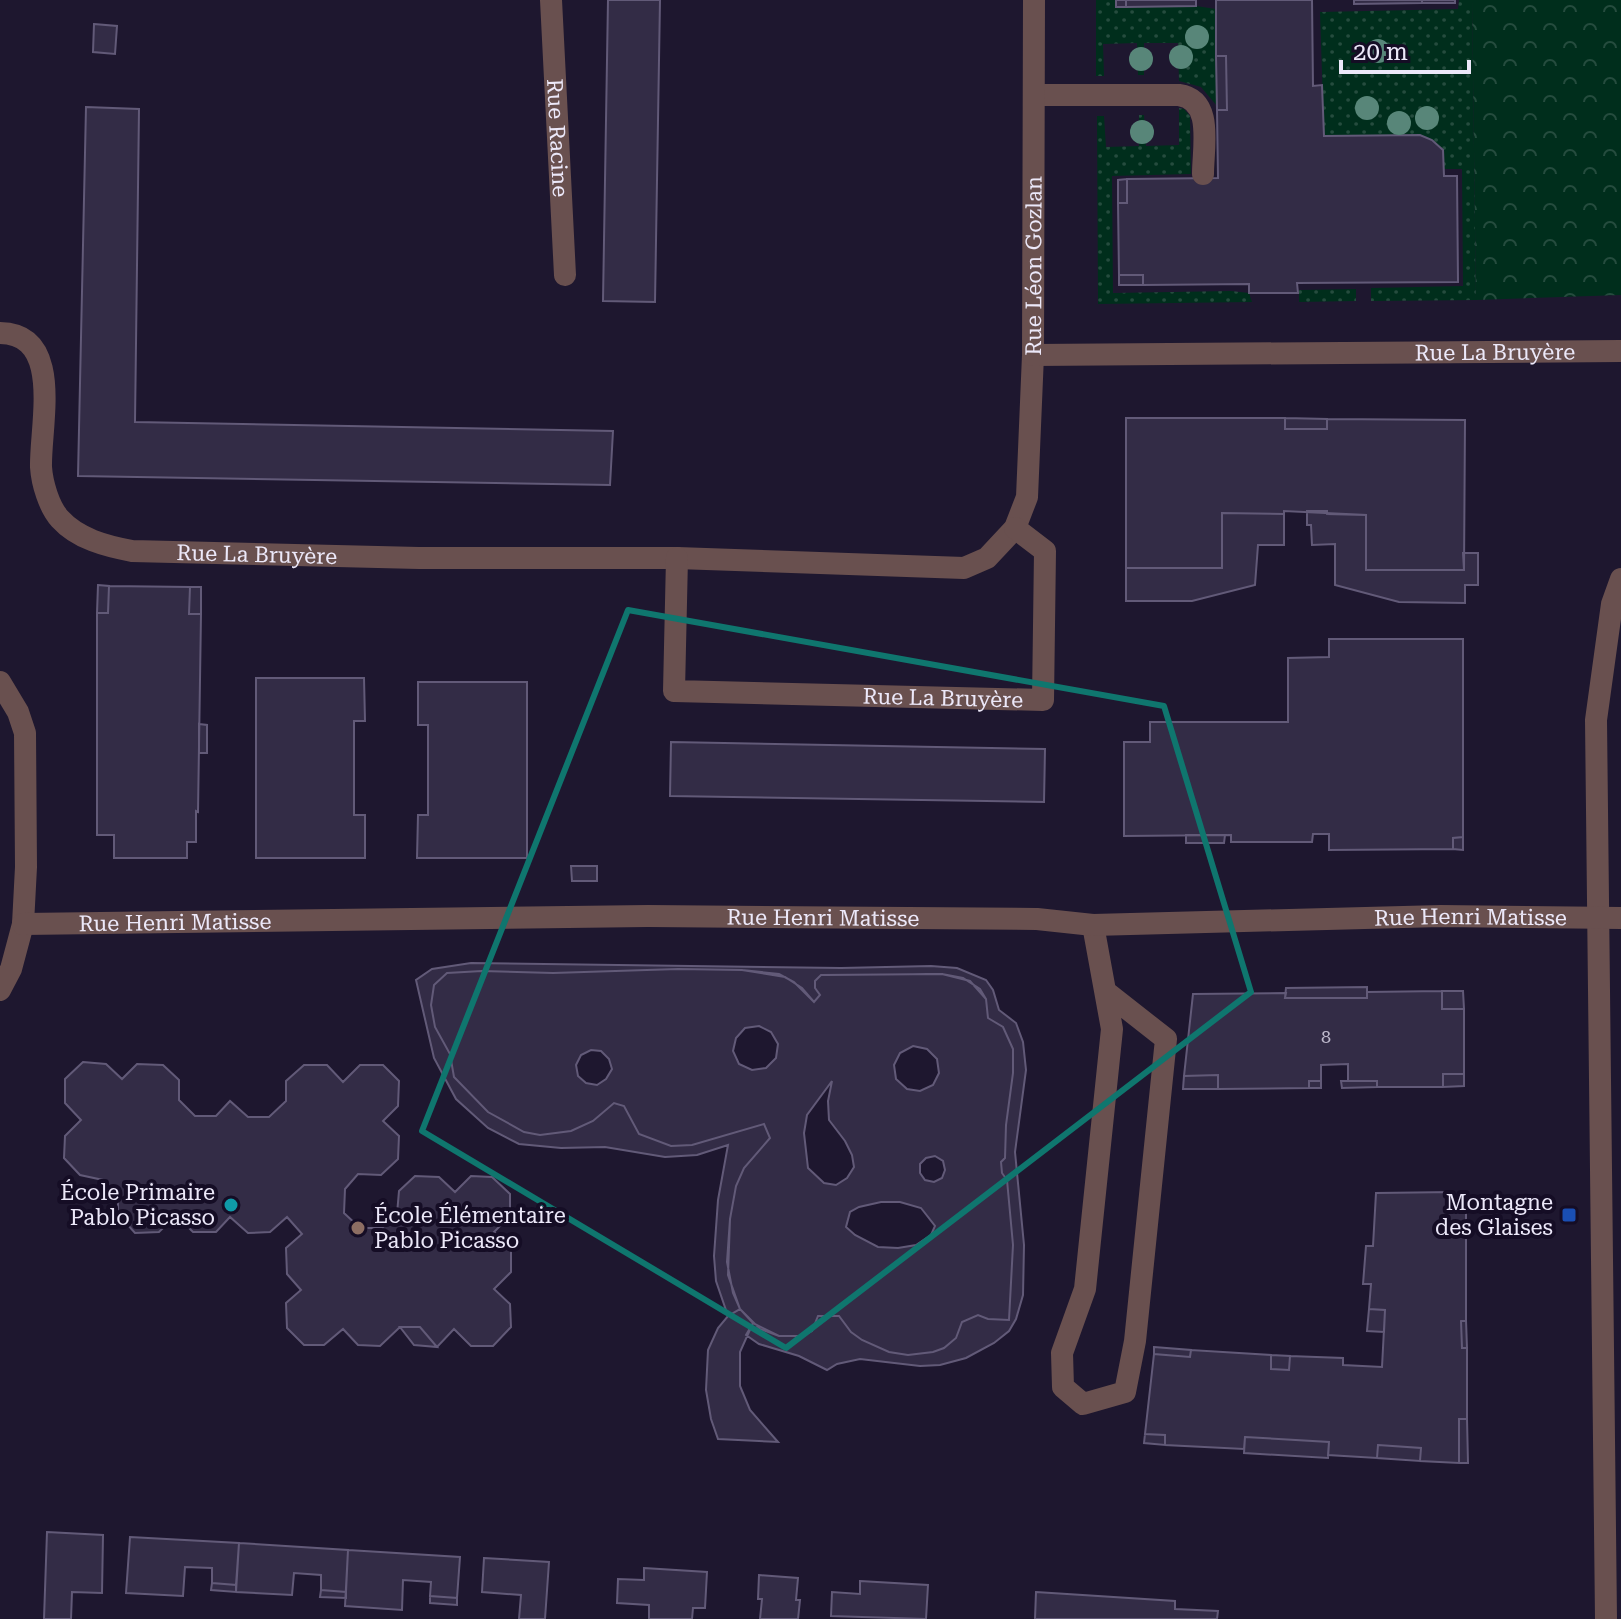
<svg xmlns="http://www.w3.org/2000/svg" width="1621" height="1619" font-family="'Roboto Serif',serif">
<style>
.grass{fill:url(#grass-dots)}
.park{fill:url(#park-crowns)}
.building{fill:#332c46;stroke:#625a78;stroke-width:2;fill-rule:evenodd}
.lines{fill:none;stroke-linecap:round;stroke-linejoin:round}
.service{stroke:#69504f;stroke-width:22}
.minor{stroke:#69504f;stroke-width:22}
.tree{fill:#588679}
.marked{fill:none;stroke:#0f766e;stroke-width:6;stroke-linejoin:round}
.culture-dot{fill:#0f9aa8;stroke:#150d25;stroke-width:3}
.transit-dot{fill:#1a4fb4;stroke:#150d25;stroke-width:3}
.education-dot{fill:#8d6e63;stroke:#150d25;stroke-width:3}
.labels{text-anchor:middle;stroke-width:8;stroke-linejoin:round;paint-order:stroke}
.number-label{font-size:18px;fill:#beb9cc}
.street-label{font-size:22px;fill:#ece8f9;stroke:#150d25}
.poi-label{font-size:22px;fill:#ece8f9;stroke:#150d25;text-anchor:end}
</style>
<defs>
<pattern id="grass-dots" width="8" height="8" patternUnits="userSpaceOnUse" patternTransform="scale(2)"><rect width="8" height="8" fill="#002e1c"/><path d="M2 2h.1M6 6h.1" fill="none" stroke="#254c3e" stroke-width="1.8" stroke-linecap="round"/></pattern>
<pattern id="park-crowns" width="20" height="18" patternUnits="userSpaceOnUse" patternTransform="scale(2)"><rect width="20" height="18" fill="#002e1c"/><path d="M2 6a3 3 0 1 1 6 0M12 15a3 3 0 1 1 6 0" fill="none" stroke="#254c3e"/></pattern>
</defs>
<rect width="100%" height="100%" fill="#1e172f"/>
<path class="grass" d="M1096 0H1116V7L1196 6 1216 9 1217 106 1201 87 1179 81 1178 43H1144V75H1138L1137 43 1103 44 1104 76H1096Z
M1459 0H1472L1476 300 1371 301V288L1463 286 1462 169H1444L1443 149 1432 140 1420 135 1324 136 1320 12 1458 9Z
M1179 108 1184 109 1190 116 1191 174 1112 176 1113 293 1231 291 1249 293 1252 302 1098 304 1097 116H1104L1106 147 1139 146V115H1144L1146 146 1179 145Z
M1356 289V301L1299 302V290Z"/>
<path class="park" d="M1472 0H1621V295L1476 300Z"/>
<path class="building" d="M608 0H660L655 302 603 301Z
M1116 0H1126V7H1116Z
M1126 0H1196V6L1126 7Z
M1216 0H1312L1313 86 1322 85 1324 136 1420 135 1432 140 1443 150 1444 176H1457L1458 282 1297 283 1298 293H1249V284L1143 285V275H1119L1118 203H1127V179L1218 178 1217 110H1227L1226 56H1216Z
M1354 0H1422V3L1354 4Z
M1422 0H1455V3H1422Z
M94 24 117 26 115 54 93 52Z
M1216 56H1226L1227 110H1217Z
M86 107 139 109 135 422 613 431 610 485 78 476Z
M1127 179V203H1118V180Z
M1119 275H1143V285H1119Z
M1126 418H1285V429H1327V419L1465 420 1464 570H1366V515L1284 511V514L1222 513V568H1126Z
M1285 418 1327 419V429H1285Z
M1307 511H1327V514L1366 515V570H1464L1463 553H1478V585H1465V603L1399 602 1335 585V544L1312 545 1311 525H1307Z
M1222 513 1284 514V545H1258L1255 585 1192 601H1126V568H1222Z
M98 585 109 586 108 613H97Z
M109 586 190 587 189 614H201L198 812 196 811V842H187V858H114V835H97V613H108Z
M190 587H201V614H189Z
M1329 639H1463V837L1453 838V849L1329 850V834H1313L1312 842H1231V835L1124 836V742H1150V722H1288V658L1329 657Z
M256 678H364L365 721H354V815H365V858H256Z
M418 682H527V858H417L418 815H428V725H418Z
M199 724 207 725V753H199Z
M671 742 1045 749 1044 802 670 796Z
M1186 835H1225L1224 843H1186Z
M1463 837V850L1453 849V838Z
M571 866H597V881H572Z
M471 963 841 968 931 966 957 968 986 980 993 990 999 1010 1016 1023 1023 1042 1026 1070 1015 1152 1024 1245 1023 1295 1016 1319 1009 1331 994 1343 966 1358 940 1365 920 1366 860 1359 837 1364 827 1370 799 1356 759 1344 746 1335 753 1323 779 1336H802L812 1331 818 1316H839L851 1332 862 1340 889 1352 908 1355 933 1352 944 1348 956 1338 962 1322 978 1315 988 1319 1009 1320 1013 1245 1007 1180 1002 1173 1001 1162 1005 1158 1006 1125 1013 1073V1049L1003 1027 988 1018 986 999 970 981 942 974 821 975 815 981V988L820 995 814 1002 802 988 785 977 742 970 678 969 553 973 482 971 447 973 434 985 431 1005 435 1027 450 1054 454 1077 488 1112 524 1132 540 1135 571 1131 593 1121 614 1103 624 1106 639 1134 671 1146 692 1145 764 1124 770 1138 744 1168 736 1186 730 1219 728 1275 740 1309 728 1316 716 1281 714 1256 718 1200 728 1145 697 1155 665 1157 605 1147 561 1148 519 1144 488 1128 456 1099 434 1058 416 980 432 969Z
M678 969 742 970 779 974 794 982 814 1002 820 995 815 988V981L821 975H826L942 974 963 978 980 989 986 999 988 1018 1003 1027 1013 1049V1073L1006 1125 1005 1158 1001 1162 1002 1173 1007 1180 1013 1245 1009 1320 988 1319 978 1315 962 1322 956 1338 944 1348 933 1352 908 1355 889 1352 862 1340 851 1332 839 1316H818L812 1331 802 1336H779L760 1329 740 1309 733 1293 727 1262 730 1219 736 1186 744 1168 770 1138 764 1124 692 1145 671 1146 639 1134 624 1106 614 1103 593 1121 571 1131 540 1135 524 1132 488 1112 454 1077 450 1054 435 1027 431 1005 434 985 447 973 482 971 553 973ZM759 1026 771 1032 778 1044 776 1058 766 1068 752 1070 739 1064 733 1051 736 1038 745 1028ZM913 1046 927 1049 937 1059 939 1073 933 1085 920 1091 907 1089 896 1079 894 1065 900 1053ZM591 1050 601 1051 609 1059 612 1069 606 1079 597 1085 586 1083 578 1076 576 1065 581 1055ZM832 1081 828 1101 829 1120 845 1141 852 1155 854 1167 847 1178 836 1185 824 1183 808 1168 804 1133 807 1115ZM935 1156 943 1161 945 1170 942 1178 934 1182 925 1180 920 1173V1164L926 1158ZM881 1202H900L921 1208 935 1226 931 1235 916 1245 898 1248 878 1247 855 1235 846 1227 850 1212 859 1207Z
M1367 987V998H1285L1286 988Z
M1442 991V1009H1464V1074H1443V1087H1377V1081H1348V1064L1321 1065V1081H1309V1088L1218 1089V1075L1184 1076 1193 994 1286 993 1285 998H1367V992Z
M1442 991H1463L1464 1009H1442Z
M83 1062 106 1064 122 1079 137 1064 163 1065 179 1080V1100L195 1116H216L230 1101 248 1117H269L286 1101V1081L304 1065H327L343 1082 360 1065H383L399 1081 398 1106 383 1121 399 1136 398 1159 381 1175 358 1174 345 1189 344 1213 360 1228H382L397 1214 399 1191 415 1176 439 1177 455 1192 471 1176 492 1177 510 1194V1216L494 1232 511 1249V1272L494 1289 510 1304 511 1327 493 1346H471L454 1329 437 1347 420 1327H400L380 1346 358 1345 343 1329 324 1345H304L287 1328 286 1303 301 1290 287 1274 286 1248 302 1234 287 1217 270 1232 248 1233 230 1217 216 1232H193L176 1215 159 1232 135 1233 118 1214V1197L103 1180 80 1175 64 1158 65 1136 81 1120 65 1103V1079Z
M1443 1074H1464V1086L1443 1087Z
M1218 1075V1089H1183L1184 1076Z
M1309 1081H1321V1088H1309Z
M1341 1081H1377V1087L1342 1088Z
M1453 1192 1454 1212H1466V1320L1461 1321 1462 1348H1467V1419H1459V1463L1420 1461 1421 1448 1378 1445 1377 1458 1328 1455 1329 1442 1245 1437 1244 1449 1165 1445V1435L1145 1434 1154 1354 1190 1357 1191 1350 1271 1355V1369L1289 1370 1290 1356 1343 1358V1365L1382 1367 1385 1310 1369 1309 1371 1284H1363L1366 1246H1373L1376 1193Z
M740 1309 753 1323 740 1352V1386L750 1410 778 1442 718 1439 711 1419 706 1390 708 1350 718 1328 728 1316Z
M1369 1309 1385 1310 1384 1332 1367 1331Z
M1466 1320 1467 1348H1462L1461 1321Z
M400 1327H420L437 1347 414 1345Z
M1154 1347 1191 1350 1190 1357 1154 1354Z
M1271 1355 1290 1356 1289 1370 1271 1369Z
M1459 1419H1467L1468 1463H1459Z
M1145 1434 1165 1435V1445L1144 1443Z
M1245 1437 1329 1442 1328 1458 1244 1453Z
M1378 1445 1421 1448 1420 1461 1377 1458Z
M47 1532 103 1535 102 1593 72 1592 71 1619H44Z
M130 1537 239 1543 236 1585 212 1583V1568L185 1567 183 1596 126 1593Z
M239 1543 348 1550 346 1592 321 1590V1575L294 1573 292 1595 236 1592Z
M348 1550 460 1557 457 1598 430 1596 431 1582 403 1580 402 1610 345 1606Z
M484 1558 549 1562 545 1619H519L521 1595 482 1592Z
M644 1568 707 1572 705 1608H693L692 1619H649V1605L617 1603 618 1579 644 1580Z
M759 1575 798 1578 796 1600H800L798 1619H760L762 1599H758Z
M860 1581 928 1585 926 1619 831 1616 832 1592 860 1594Z
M212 1583 236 1585V1592L211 1590Z
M321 1590 346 1592V1598L320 1597Z
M1036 1592 1175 1601V1609L1218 1611 1217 1619H1035Z
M430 1596 457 1598V1605L430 1603Z"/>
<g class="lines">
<path class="service" d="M1034 95H1179C1214 100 1203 147 1203 174
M1093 925 1112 1029 1085 1289 1062 1353 1063 1387 1083 1404 1125 1392 1135 1341 1166 1039 1106 992
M1606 1619 1596 720 1612 604 1621 579"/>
<g class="minor">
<path id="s1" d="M551 0 565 275"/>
<path id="s2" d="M0 333C64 334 40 425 41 467 42 483 49 507 60 519 78 539 106 546 132 551L419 558H677L964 568 987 558 1015 528 1027 497 1033 355 1034 0"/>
<path id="s3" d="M1033 355 1621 351"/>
<path id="s4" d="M677 558 674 691 1043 700 1045 551 1015 528"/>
<path d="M0 682 18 712 25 733 26 867 23 924 11 969 0 990"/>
<path id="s5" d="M23 924 648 916 1037 919 1093 925 1441 916 1621 918"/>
</g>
</g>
<g class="tree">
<circle cx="1197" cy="37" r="12"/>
<circle cx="1378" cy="51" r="12"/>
<circle cx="1181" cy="57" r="12"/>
<circle cx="1141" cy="59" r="12"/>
<circle cx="1367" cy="108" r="12"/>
<circle cx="1427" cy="118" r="12"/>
<circle cx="1399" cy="123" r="12"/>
<circle cx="1142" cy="132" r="12"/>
</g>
<path class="marked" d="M628 610 1164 706 1251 992 786 1348 422 1131Z"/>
<circle class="culture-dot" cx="231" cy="1205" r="8"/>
<rect class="transit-dot" x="1561" y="1207" width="16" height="16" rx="4"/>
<circle class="education-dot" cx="358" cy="1228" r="8"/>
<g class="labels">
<g class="number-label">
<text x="1326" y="1043">8</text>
</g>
<g class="street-label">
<text dy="8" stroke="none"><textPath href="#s1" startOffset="138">Rue Racine</textPath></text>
<text dy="8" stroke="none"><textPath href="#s2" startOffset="1458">Rue Léon Gozlan</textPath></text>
<text dy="8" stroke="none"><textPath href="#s3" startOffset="462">Rue La Bruyère</textPath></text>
<text dy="8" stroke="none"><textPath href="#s2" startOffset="420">Rue La Bruyère</textPath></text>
<text dy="8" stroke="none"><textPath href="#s4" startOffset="402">Rue La Bruyère</textPath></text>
<text dy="8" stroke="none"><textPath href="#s5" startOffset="800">Rue Henri Matisse</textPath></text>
<text dy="8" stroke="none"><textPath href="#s5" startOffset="1448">Rue Henri Matisse</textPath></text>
<text dy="8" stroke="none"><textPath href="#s5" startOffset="152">Rue Henri Matisse</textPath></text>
</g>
<g class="poi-label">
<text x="215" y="1200">École Primaire<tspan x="215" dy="25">Pablo Picasso</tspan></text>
<text x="1553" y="1210">Montagne<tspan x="1553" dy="25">des Glaises</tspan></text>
<text x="374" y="1223" text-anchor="start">École Élémentaire<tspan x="374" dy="25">Pablo Picasso</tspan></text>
</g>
</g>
<path d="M1341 60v12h128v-12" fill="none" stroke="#ece8f9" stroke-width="4"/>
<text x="1353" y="60" font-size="24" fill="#ece8f9" stroke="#150d25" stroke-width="6" paint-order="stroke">20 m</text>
</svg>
